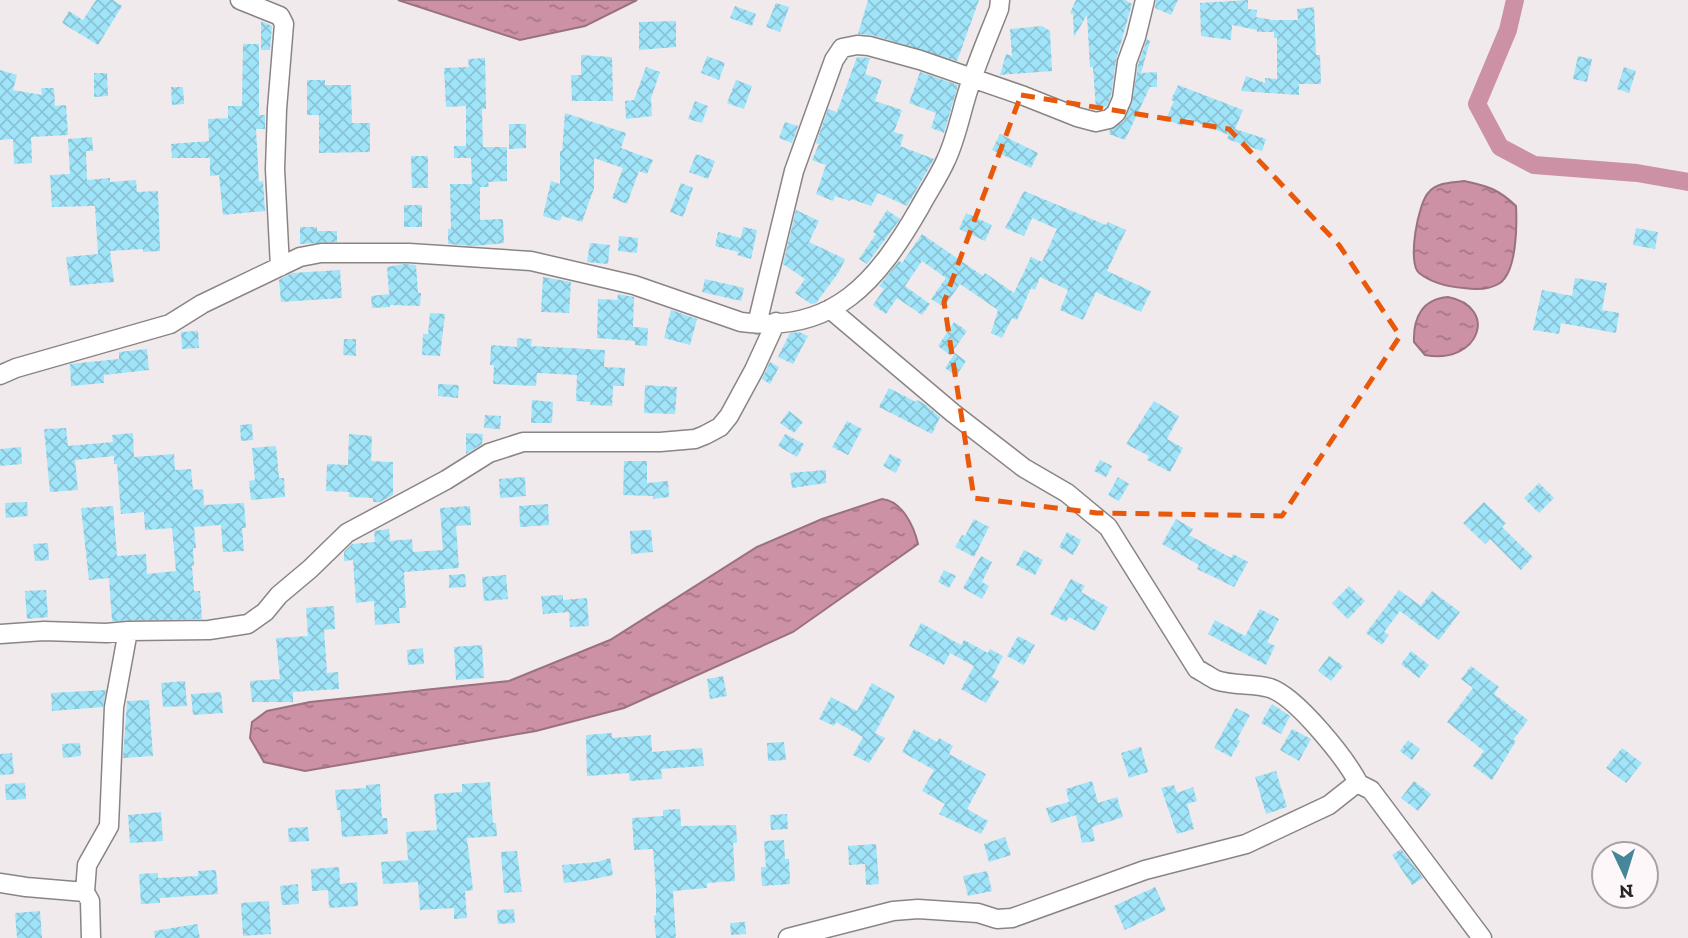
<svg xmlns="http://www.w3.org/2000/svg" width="1688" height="938" font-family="'Zilla Slab',serif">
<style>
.water{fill:url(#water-ripples);stroke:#9b717f;stroke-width:2}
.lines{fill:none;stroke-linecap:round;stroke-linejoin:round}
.canal{stroke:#cc91a5;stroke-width:18}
.building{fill:url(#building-cross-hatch)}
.minor-casing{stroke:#8a8485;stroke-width:21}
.minor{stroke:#fff;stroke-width:18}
.marked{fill:none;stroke:#e8590c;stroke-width:5;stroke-dasharray:14 9;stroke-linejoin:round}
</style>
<defs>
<pattern id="water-ripples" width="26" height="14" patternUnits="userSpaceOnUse" patternTransform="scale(1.75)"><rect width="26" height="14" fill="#cc91a5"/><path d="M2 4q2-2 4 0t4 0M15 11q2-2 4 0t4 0" fill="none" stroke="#a67686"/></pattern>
<pattern id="building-cross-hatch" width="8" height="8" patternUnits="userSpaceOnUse" patternTransform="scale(1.75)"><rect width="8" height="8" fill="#9fe4f9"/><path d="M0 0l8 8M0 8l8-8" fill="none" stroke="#89c3d5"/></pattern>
</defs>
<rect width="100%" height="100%" fill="#f1eaec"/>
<path class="water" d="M398 0H637L585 26 520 40Z
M1464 181C1488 186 1498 189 1516 206 1517 224 1517 271 1500 283 1489 290 1476 290 1464 288 1448 287 1432 283 1419 273 1407 263 1418 202 1429 192 1437 182 1452 183 1464 181Z
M1448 297C1499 307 1480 365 1425 355L1414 342C1413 318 1422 299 1448 297Z
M882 499C902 501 914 526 918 544L793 632 624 708 536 731 305 771 264 762 250 738 252 722 267 711 310 702 509 681 610 640 757 547 822 519Z"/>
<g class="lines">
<path class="canal" d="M1515 0 1508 30 1477 104 1500 147 1534 165 1637 173 1688 182"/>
</g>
<path class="building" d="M96 0H113L122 6 98 45 62 23 69 11 83 20Z
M868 0H979L957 61 872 35 858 34Z
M1076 0H1125L1132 4 1116 60 1111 96 1107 106 1096 110 1093 67H1090L1087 15 1074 37 1073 14 1070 13Z
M1156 0H1178L1171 15 1155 8Z
M1248 0V9L1257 10 1256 17 1272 20H1298L1297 9 1314 7 1316 55H1320L1321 84H1299V95L1241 91 1246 76 1265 83V78L1277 79V38H1274V32H1257V30L1232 25 1231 40 1201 36 1200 3Z
M776 3 789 7 780 32 766 27Z
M735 6 756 14 752 26 730 18Z
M261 21 272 26 270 50H261Z
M676 21V47L639 50V22Z
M1042 26 1050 31 1052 71 1000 75 1006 54 1012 56 1010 29Z
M1147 39 1150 41 1141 73 1157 72V87H1150L1125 140 1109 134 1110 130 1124 121 1132 103 1138 65Z
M243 44H259V115H265V129H256L259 182 263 181 265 211 223 215 219 175 210 176V158H172L171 144 209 141 208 119 228 118V106H242Z
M581 55 612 57 613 101H572L571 75H581Z
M707 56 725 63 719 80 701 73Z
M1578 56 1592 59 1587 82 1573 79Z
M857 57 870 58 865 74 882 80 875 101 902 110 894 132 904 135 900 146 934 159 907 206 878 193 871 206 851 199 850 201 835 196 833 201 816 194 826 165 812 160 819 144 816 143 828 109 837 112Z
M485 58 486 109H482L483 147H507V181L488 182 489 187H480V220L503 219 504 243 475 246 448 244V229H451L450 184H472L471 158H454V146H466V106L446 107 444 68 469 67 468 59Z
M646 67 660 72 651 98 652 116 626 119 625 101 634 100Z
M1624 67 1636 71 1629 93 1617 89Z
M0 70 17 75 13 90 42 95 41 88H54L55 106 66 105 68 135 31 137 32 163 14 164 13 139 0 140Z
M920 72 958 85 944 133 931 128 936 113 909 103Z
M94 73H107L108 96 94 97Z
M307 80H325V85H351L352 123H370V152L319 153V115H307Z
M736 80 752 86 744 109 727 103Z
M1178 85 1243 110 1235 129 1266 139 1262 151 1227 139 1229 135 1186 118 1182 126 1166 119 1174 101 1171 100Z
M171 87H183L184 104 172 105Z
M695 101 708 106 702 123 688 119Z
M565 113 626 133 621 148 653 160 647 174 639 171 627 204 612 198 623 168 594 158V188L582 222 562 216 560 221 543 216 551 181 560 184V151H562Z
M785 122 798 126 792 143 779 138Z
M509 124H526V148L509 149Z
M1000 134 1038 153 1031 168 992 150Z
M92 137 93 151H86L87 180 110 178V182L136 180 137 192 158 191 160 251 143 252V249L110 251 114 282 70 286 66 257 98 254 95 206 52 207 50 175 70 174 68 139Z
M696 154 715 161 708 179 689 172Z
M411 156H428V188H412Z
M681 183 693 188 683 217 670 212Z
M1024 191 1106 225 1108 222 1126 230 1107 271 1151 291 1141 312 1096 292 1083 320 1060 310 1068 290 1040 277 1035 290 1031 288 1017 320 1012 318 1002 338 991 333 998 310 960 284 944 307 931 299 946 278 922 261 905 286 930 304 922 315 897 298 886 314 873 305 884 289 879 286 899 261 902 263 922 234 983 276 985 273 1014 293 1031 257 1042 262 1057 229 1032 218 1024 236 1005 228Z
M404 205H422V227H404Z
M796 210 819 221 809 242 845 259 839 272 816 303 811 304 795 293 805 279 783 264Z
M887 210 900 219 867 264 859 259 876 234 873 232Z
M966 213 992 225 985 241 959 229Z
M300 227H317V231H337V242L300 244Z
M743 227 757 230 751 259 737 255 738 252 715 246 718 232 741 238Z
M1636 228 1658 232 1655 249 1633 245Z
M619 236 638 238 637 253 618 251Z
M590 243 610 245 608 264 587 262Z
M404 264 416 265 418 293H421L420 306 390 305 387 267Z
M340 270 342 298 281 302 279 280 292 273Z
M543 277 571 282 569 313 541 312Z
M1575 278 1607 283 1602 310 1619 313 1616 333 1561 323 1559 334 1533 330 1542 290 1572 296Z
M705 279 744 288 741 301 702 292Z
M389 294 390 307 372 308 371 296Z
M618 294 634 297 633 327 648 328 647 346 635 345V341L597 338 598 299 617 300Z
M671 310 697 319 690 345 664 338Z
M430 313 445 314 440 356 422 355 423 334H428Z
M954 322 967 331 950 355 938 346Z
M198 331 199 348 182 349 181 332Z
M799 332 808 336 793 364 778 357 790 333Z
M517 338 532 339 531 346 605 350 604 367 625 368 624 386H613L612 406 590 405 591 402 576 401 577 375 537 373 536 386 493 384 494 365H490L491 345 517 347Z
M344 339H356V356L343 355Z
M147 349 149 370 104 375V383L71 386 70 364 119 359V352Z
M955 353 966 361 956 376 945 368Z
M770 362 779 367 770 384 762 379Z
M438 384 459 385 458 398 438 396Z
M645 385 677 387 675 414 644 413Z
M889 388 916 402 917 400 923 403 940 417 932 434 879 407Z
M532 400 553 402 552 423H531Z
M1154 401 1179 416 1167 439 1183 448 1170 472 1147 460 1149 456 1126 444Z
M789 411 803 422 794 433 780 423Z
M485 415 501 416 500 429 484 428Z
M847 421 862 429 848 455 832 447Z
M252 424 253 440 241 441 240 425Z
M66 428 68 446 113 442 112 435 133 433 134 457 174 454 175 470 191 469 193 490 203 489 204 505 244 503 246 528H242L244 551 223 552 221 525 194 527 196 548H193L194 566H192L194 591H200L202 619 112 621 109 578 89 580 81 508 113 506 117 556 146 554 147 574 176 571 172 528 145 530 144 512 121 514 117 464H114V456L75 460 78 490 50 492 44 429Z
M466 433 483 434 482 444 466 454Z
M349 434 372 436 371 461 393 462V495L380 502H373V498L349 497V492L326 491 327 464 348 465Z
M785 434 804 444 797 457 778 446Z
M276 446 279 478H284L285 497 251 500 249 481 255 480 252 448Z
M21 447 22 464 0 466V449Z
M890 454 902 460 896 473 883 466Z
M1100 460 1112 466 1106 477 1094 471Z
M624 461H647V483L668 481 669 497 653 499V496L623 495Z
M826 470V483L792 488 790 473Z
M525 477 526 496 500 498 499 479Z
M1118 477 1129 484 1119 501 1108 495Z
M1539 483 1554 498 1539 513 1524 498Z
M27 502 28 516 6 518 5 503Z
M1484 502 1506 523 1502 527 1533 557 1521 570 1490 539 1485 544 1463 523Z
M548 504 549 525 520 527 519 506Z
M470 506 471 525 456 526 459 568 404 572 406 608H399L400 623 375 625 374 601 356 603 353 560 344 561V552L352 544 375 542 374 531 389 529 390 541 412 539 413 552 443 550 440 508Z
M974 519 989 527 974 557 955 547 962 535 965 536Z
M1176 519 1193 529 1189 535 1231 558 1233 554 1248 562 1234 587 1197 569 1199 565 1162 544Z
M651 530 653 552 631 554 630 531Z
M1067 532 1081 540 1073 555 1059 547Z
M48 543 49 560 35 561 33 544Z
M1024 550 1043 560 1035 575 1016 565Z
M981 556 992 562 982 582 989 586 982 599 963 588Z
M944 570 956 576 949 588 938 582Z
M465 574 466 587 449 588V575Z
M506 575 508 599 484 601 482 577Z
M1071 579 1085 586 1081 592 1108 607 1095 631 1069 617 1066 622 1050 614Z
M1349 586 1365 601 1348 619 1332 603Z
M46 590 48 617 27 619 25 591Z
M1399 590 1421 606 1432 591 1460 612 1439 640 1400 611 1384 632 1389 635 1382 645 1366 633Z
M563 595V600L587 598 589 626 570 627 569 612 543 614 541 596Z
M334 606 335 629 324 630 327 673 338 672 339 689 293 692V702H252L250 681 280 679 276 638 308 636 306 608Z
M1260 609 1279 619 1267 642 1275 646 1266 665 1208 634 1215 620 1245 636Z
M921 623 961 645 964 640 988 653 990 649 1003 656 992 677 999 681 986 703 961 689 974 666 950 653 944 665 909 646Z
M1018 636 1035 645 1024 665 1007 656Z
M482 645 484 678 456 680 454 647Z
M423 648 424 664 408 665 407 650Z
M1411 651 1429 665 1419 678 1401 664Z
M1329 656 1343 666 1331 681 1318 671Z
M1471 666 1499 687 1494 694 1528 720 1513 740 1516 741 1492 780 1473 766 1484 751 1447 722 1473 688 1461 679Z
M723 676 727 696 710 699 707 679Z
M185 681 187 706 163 707 161 683Z
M872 683 895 696 875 733 885 738 869 763 853 755 863 737 836 722 834 726 819 719 831 697 857 711Z
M106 690 103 707 52 711 51 693Z
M221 692 223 713 193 715 191 694Z
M149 700 153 756 123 758 127 701Z
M1272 704 1290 716 1281 734 1261 723Z
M1236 708 1250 715 1237 739 1240 741 1231 757 1214 748Z
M914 729 937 742 939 738 953 746 949 754 986 774 967 809 988 821 981 834 939 814 945 804 922 791 934 770 902 752Z
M1292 729 1311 739 1299 761 1280 750Z
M612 733V738L651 735 652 752 702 748 704 766 661 769 662 779 630 781 629 773 587 776 586 735Z
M1408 740 1420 749 1412 760 1400 751Z
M784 742 786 760 768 761 767 743Z
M80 743 81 756 63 758 62 744Z
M1141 747 1148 772 1129 778 1121 753Z
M1622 748 1642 763 1626 783 1606 768Z
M12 753 14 774 0 775V754Z
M1276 771 1287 807 1266 814 1255 777Z
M1092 781 1098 803 1117 797 1123 817 1092 827 1095 841 1082 843 1076 815 1051 823 1046 808 1069 802 1066 789Z
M1414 781 1431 794 1418 811 1401 798Z
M490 782 493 823H496L497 836 467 838 473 890 465 891 467 918 454 919V908L420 910 418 882 383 884 381 862 408 860 406 832 437 830 434 794 462 792V784Z
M25 783 26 799 6 800 5 784Z
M380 784 382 818H387L388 834 342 837 340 810H337L335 790 366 788V785Z
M1174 785 1177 793 1193 787 1197 801 1187 804 1194 829 1177 834 1161 788Z
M680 809 681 826 736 825 737 843H733L735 881 707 883V888L673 891 676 938H656L654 916 656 915V891L653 849 634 850 632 818 663 816V810Z
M161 812 163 841 130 843 128 815Z
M787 814 788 829 771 830 770 815Z
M308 827 309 841 289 842 288 828Z
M1005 837 1011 855 989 862 984 844Z
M784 840 785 859H789L790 884 762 886 761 867H766L764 841Z
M876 844 879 884 866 885 865 864 849 865 848 846Z
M1401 849 1423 878 1412 885 1392 855Z
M517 851 522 892 504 893 501 852Z
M610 858 613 875 584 881 564 883 562 865 597 862Z
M339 867 340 884 357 882 358 906 329 908 328 890 312 891 311 869Z
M216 870 218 894 160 898V903L141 904 139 874 158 873V878L198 876V871Z
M987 871 992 891 968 896 963 876Z
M298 884 299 904 282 905 280 886Z
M1155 887 1166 910 1125 930 1114 906Z
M269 901 271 934 243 936 241 903Z
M514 909 515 923 498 924 497 910Z
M40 911 42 938H17L15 913Z
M745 922 746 934 731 935 730 923Z
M197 924 200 938H155L154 931Z"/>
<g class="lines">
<defs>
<path id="minor" d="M240 0 280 16 284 24 277 109 275 169 280 267
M830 309 953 413 1024 468 1067 493 1108 527 1197 669C1203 672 1210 677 1216 680 1233 686 1253 683 1270 688 1297 697 1346 759 1359 784
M757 324 794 171 834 60 842 48 857 45 869 46 920 60 1024 96 1077 117 1096 122 1109 119 1116 113 1122 99 1127 62 1136 37 1145 0
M0 375 16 368 170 324 202 304 300 257 321 253H409L531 261 634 285 741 322C834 335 878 280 920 207 928 192 939 176 946 160 958 135 962 105 972 79 980 55 990 32 999 9L1000 0
M0 634 44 631 106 633 128 631
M0 883 26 887 85 892 90 901 91 938
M85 892 87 865 109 826 114 707 128 631 209 630 248 624 265 612 279 595 310 569 347 533 446 480 489 453 523 442H660L695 439 705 435 720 427 729 416 754 370 776 322
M788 938 893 911 918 909 978 913 997 919 1012 918 1145 870 1246 844 1329 805 1353 786 1359 784 1371 790 1482 938"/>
</defs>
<use href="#minor" class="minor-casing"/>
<use href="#minor" class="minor"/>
</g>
<path class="marked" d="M1021 95 1229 129 1339 245 1400 336 1282 516 1097 513 974 498 944 302Z"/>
<g transform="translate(1625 875) rotate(176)"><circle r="33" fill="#fef7f9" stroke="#a8a3a5" stroke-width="2"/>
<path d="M0-5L12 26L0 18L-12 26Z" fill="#458698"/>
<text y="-10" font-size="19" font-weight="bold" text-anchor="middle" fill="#282526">N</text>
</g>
</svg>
